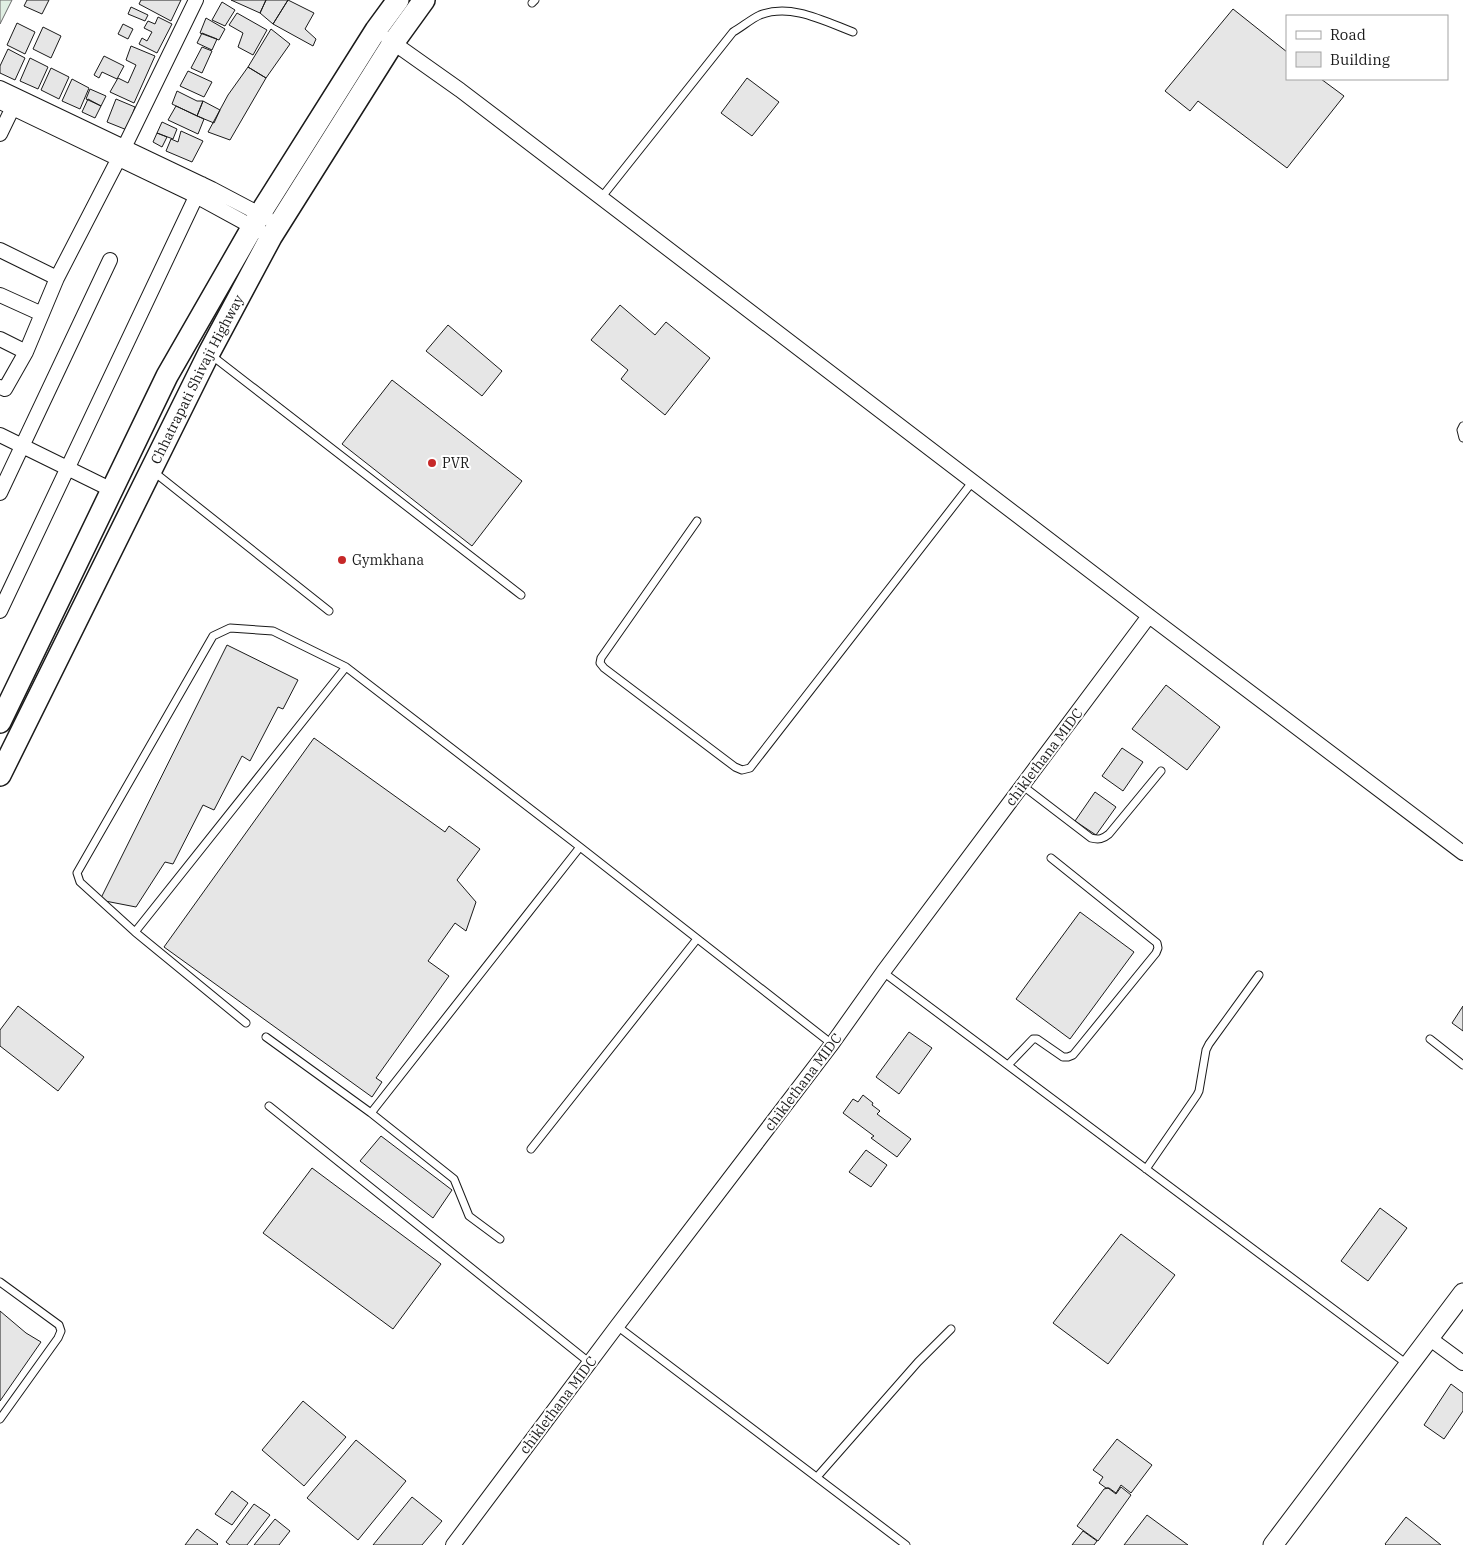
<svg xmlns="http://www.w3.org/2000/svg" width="1463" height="1545" font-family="'IBM Plex Serif',serif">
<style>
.green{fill:#e0efe3;stroke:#6a6a6a}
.building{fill:#e6e6e6;stroke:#1a1a1a}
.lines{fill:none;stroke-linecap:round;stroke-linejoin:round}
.lane-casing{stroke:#1a1a1a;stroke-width:9}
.street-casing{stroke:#1a1a1a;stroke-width:16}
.secondary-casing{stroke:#1a1a1a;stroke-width:21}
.primary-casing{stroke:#1a1a1a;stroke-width:24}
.lane{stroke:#fff;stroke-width:7}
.street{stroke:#fff;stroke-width:14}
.secondary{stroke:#fff;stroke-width:19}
.primary{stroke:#fff;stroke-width:21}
.poi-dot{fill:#c62828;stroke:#fff;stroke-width:2}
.labels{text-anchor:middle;stroke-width:4;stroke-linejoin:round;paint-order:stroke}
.street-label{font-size:14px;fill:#1a1a1a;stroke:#fff}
.poi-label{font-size:14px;fill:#1a1a1a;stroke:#fff;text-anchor:start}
</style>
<rect width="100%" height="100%" fill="#fff"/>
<path class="green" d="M0 0H12L0 24Z"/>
<path class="building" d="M27 0H49L42 14 24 6Z
M141 0H181L171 21 139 4Z
M231 0H266L260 13Z
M266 0H288L273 24 260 13Z
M288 0 314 13 305 29 316 39 313 46 273 24Z
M222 2 235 10 225 26 212 20Z
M131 7 148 15 145 21 128 14Z
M1233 9 1287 52V79H1321L1344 96 1287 168 1198 101 1190 111 1165 91Z
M237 13 267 30 253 55 238 47 243 33 229 25Z
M158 17 172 24 157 53 139 44 142 38 147 41 152 32 144 28 148 21 155 24Z
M206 18 225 29 219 40 200 33Z
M17 23 35 32 25 54 7 45Z
M123 24 133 29 128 39 118 34Z
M43 27 61 36 51 58 33 49Z
M271 29 290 44 266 78 248 67Z
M202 33 217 39 212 50 197 43Z
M131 46 155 56 134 103 110 92 118 78 128 83 136 65 126 60Z
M202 47 212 51 202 73 191 68Z
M8 49 25 58 15 80 0 73V66Z
M104 56 124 66 117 79 102 72 99 78 94 75Z
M30 58 48 67 38 89 20 81Z
M248 67 266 78 230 140 208 132 228 95Z
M51 68 69 77 59 99 41 90Z
M188 71 212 82 204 97 180 86Z
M747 78 779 102 752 136 721 113Z
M72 79 89 88 80 109 62 101Z
M90 89 106 96 101 106 86 99Z
M177 91 197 101H203L197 116 172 104Z
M88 99 101 106 95 118 82 112Z
M116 99 135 107 127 130 107 122Z
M203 101 220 110 214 123 197 116Z
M176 106 204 119 198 134 168 120Z
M162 122 177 129 173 139 157 133Z
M181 131 203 141 192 162 166 151 171 139 178 142Z
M157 133 167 137 162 147 153 142Z
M620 305 655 335 666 322 710 358 665 415 621 379 628 370 591 340Z
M448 325 502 371 482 396 426 351Z
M392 380 522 481 472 546 342 444Z
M227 645 298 680 283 709 278 707 250 761 242 756 214 810 203 805 173 864 165 862 136 907 100 900Z
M1166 685 1220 727 1187 770 1132 729Z
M314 738 445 832 449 826 480 849 457 880 476 902 466 931 455 923 428 961 449 976 376 1078 382 1082 372 1097 164 947Z
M1122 748 1143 762 1123 791 1102 776Z
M1095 792 1116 807 1096 835 1075 821Z
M1080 912 1134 952 1070 1039 1016 999Z
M18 1006 84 1057 58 1091 0 1046V1030Z
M1463 1006V1031L1452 1023Z
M909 1032 932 1048 899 1094 876 1077Z
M863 1095 873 1103 872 1105 880 1111 877 1114 911 1139 897 1157 871 1138 874 1136 843 1113 853 1099 858 1102Z
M381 1136 452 1190 433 1218 360 1161Z
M866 1150 887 1165 871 1187 849 1172Z
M312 1168 441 1264 393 1329 263 1233Z
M1380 1208 1407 1228 1368 1281 1341 1261Z
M1121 1234 1175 1275 1108 1364 1053 1323Z
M0 1311 26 1333 41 1342 0 1401Z
M1451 1384 1463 1393V1411L1444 1439 1424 1425Z
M303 1401 346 1437 304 1486 262 1450Z
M1117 1439 1152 1465 1131 1493 1121 1485 1116 1493 1109 1488H1106L1099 1483 1103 1477 1093 1470Z
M356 1440 406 1481 358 1540 307 1498Z
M1121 1487 1131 1495 1098 1541 1077 1526 1104 1489 1108 1488 1116 1494Z
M232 1491 248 1503 232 1525 215 1514Z
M412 1497 442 1521 422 1545H373Z
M254 1504 270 1515 247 1545H230L226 1542Z
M1147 1515 1188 1545H1124Z
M1406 1517 1441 1545H1386L1385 1544Z
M275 1519 290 1531 279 1545H254Z
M197 1529 218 1544 217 1545H185Z
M1083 1531 1097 1541 1094 1545H1072Z"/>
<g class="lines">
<defs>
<path id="lane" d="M532 3 535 0
M601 198 733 32C742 27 751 19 760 15 791 3 824 21 853 32
M211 355 521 595
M1463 426 1461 430 1463 438
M154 472 329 611
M697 521 601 658 600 663 604 668 735 767 742 770 750 768 973 481
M1023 786 1091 838C1099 840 1103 839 1109 834L1161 771
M135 932 80 882 77 873 213 636 230 628 273 631 346 667 580 847 832 1044
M883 972 1407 1364
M246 1023 135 932 346 667
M266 1037 371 1113 454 1179 469 1216 500 1239
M1430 1039 1463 1065
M1008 1065 1033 1039H1037L1063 1057H1068L1073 1055 1156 953 1158 948 1157 943 1051 858
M269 1106 590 1363
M371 1113 580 847
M531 1149 697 939
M1146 1169 1197 1095 1199 1091 1206 1050 1209 1044 1259 975
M0 1282 59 1325 61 1331 58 1338 0 1419
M617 1326 906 1545
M817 1477 918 1362 951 1329"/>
<path id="street" d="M388 39 460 90 1149 616 1463 853
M0 88 212 189 267 218
M0 102 196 196 260 231
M0 134 16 101
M0 250 57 278
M0 295 42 314
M0 339 26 352
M0 387 5 389 26 352 57 278 119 158 196 0
M0 435 112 490
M0 493 110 260
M0 611 202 184
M1429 1338 1463 1363
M453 1545 617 1326 832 1044 883 972 1149 616"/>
<path id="secondary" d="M1273 1545 1463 1293"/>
<g id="primary">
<path d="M0 722 167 376 260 214 376 30 398 0"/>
<path id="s1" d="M0 775 209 353 271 237 393 43 424 0"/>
</g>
</defs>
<use href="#lane" class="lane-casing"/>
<use href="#street" class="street-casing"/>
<use href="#secondary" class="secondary-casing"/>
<use href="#primary" class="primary-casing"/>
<use href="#lane" class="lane"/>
<use href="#street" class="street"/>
<use href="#secondary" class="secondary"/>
<use href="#primary" class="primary"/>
</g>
<g class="poi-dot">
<circle cx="432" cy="463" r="5"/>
<circle cx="342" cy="560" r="5"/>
</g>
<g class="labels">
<g class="street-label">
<text dy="5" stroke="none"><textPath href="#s1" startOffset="442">Chhatrapati Shivaji Highway</textPath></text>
<text transform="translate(1044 757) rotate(-53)" y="5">chiklethana MIDC</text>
<text transform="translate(803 1082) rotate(-53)" y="5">chiklethana MIDC</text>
<text transform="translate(558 1405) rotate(-53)" y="5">chiklethana MIDC</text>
</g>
<g class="poi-label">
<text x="442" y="468">PVR</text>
<text x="352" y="565">Gymkhana</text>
</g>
</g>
<rect x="1286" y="15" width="162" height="65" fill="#ffffff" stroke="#a3a3a3"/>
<rect x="1296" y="31" width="25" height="8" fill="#ffffff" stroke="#a3a3a3"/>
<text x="1330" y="40" font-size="15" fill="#1a1a1a">Road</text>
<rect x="1296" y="52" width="25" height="15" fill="#e6e6e6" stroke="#a3a3a3"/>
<text x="1330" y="65" font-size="15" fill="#1a1a1a">Building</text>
</svg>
